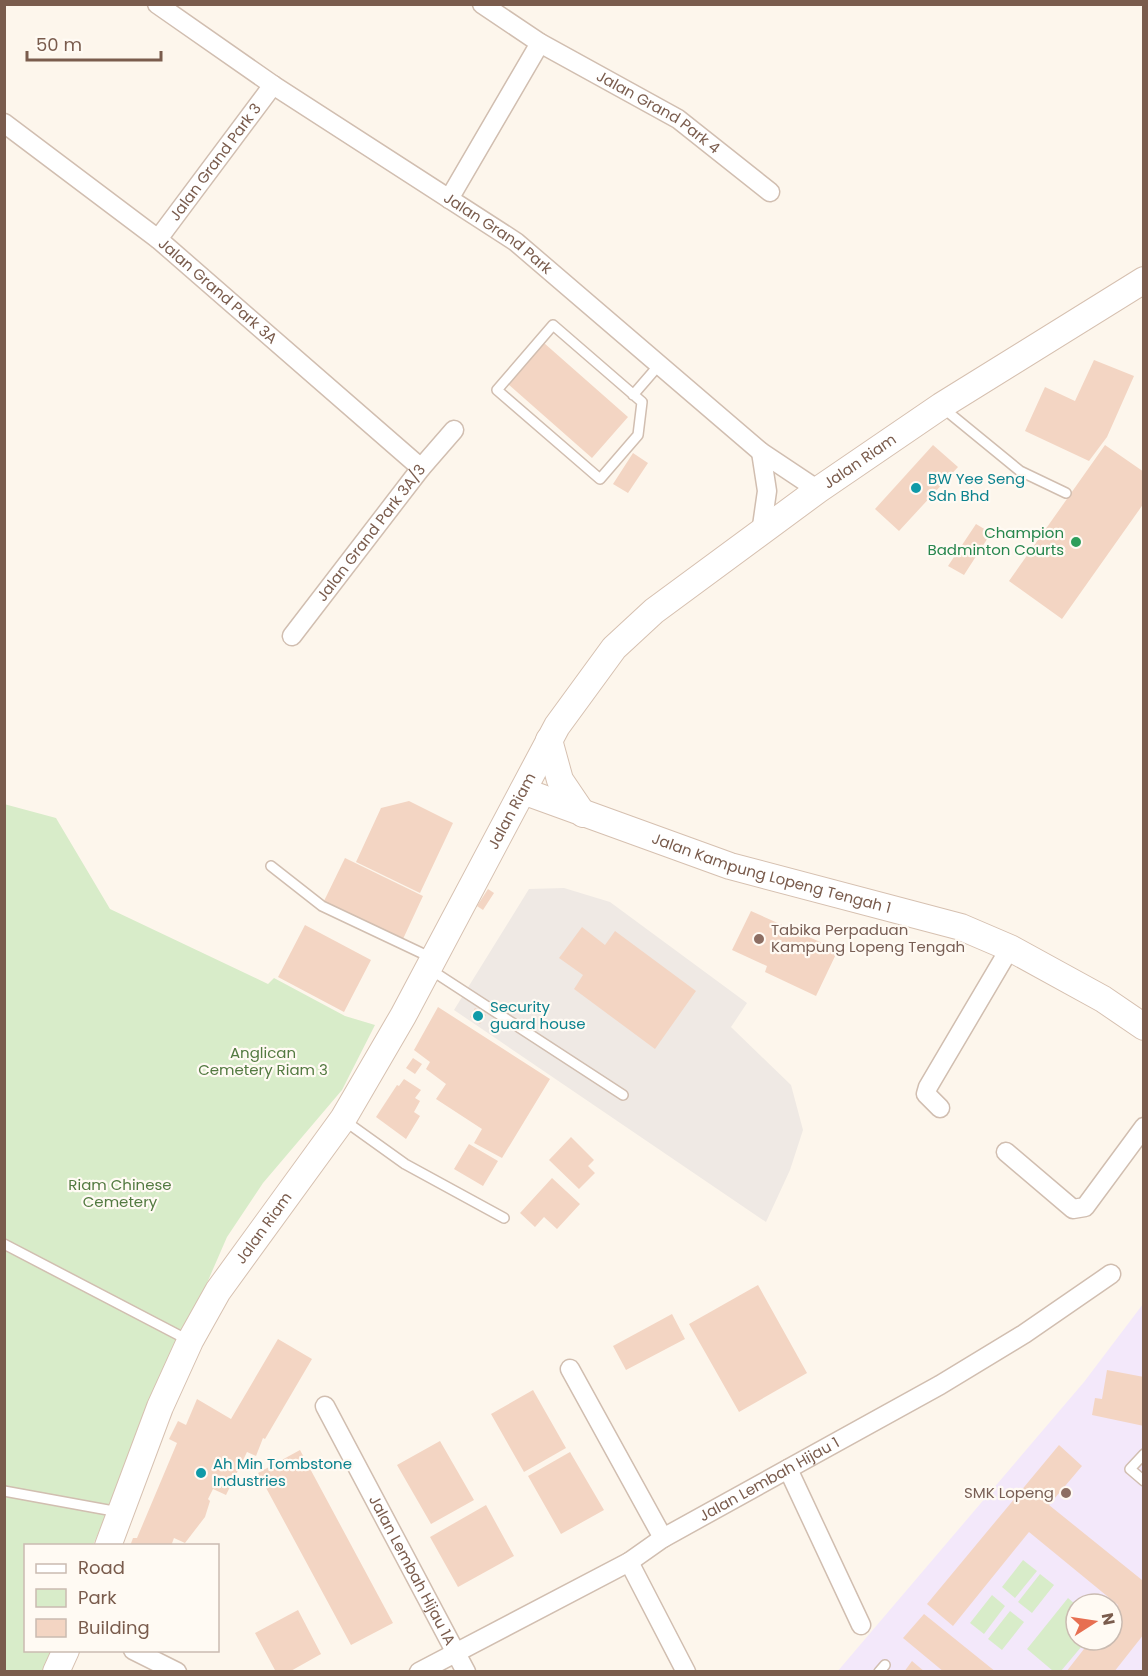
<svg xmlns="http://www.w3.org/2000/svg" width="1148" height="1676" font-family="Poppins,sans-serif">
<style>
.industrial{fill:#efe9e4}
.education{fill:#f3e8fa;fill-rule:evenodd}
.green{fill:#d8ecc9}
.building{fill:#f3d5c3}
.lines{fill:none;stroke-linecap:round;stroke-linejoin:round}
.lane-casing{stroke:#d1beb0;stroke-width:12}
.street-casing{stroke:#d1beb0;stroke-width:21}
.secondary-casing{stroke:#d6c0b0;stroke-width:28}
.lane{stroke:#fff;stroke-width:9}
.street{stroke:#fff;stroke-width:18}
.secondary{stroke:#fff;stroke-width:26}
.culture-dot{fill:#0f9aa8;stroke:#fffaf3;stroke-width:2}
.leisure-dot{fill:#2e9e5b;stroke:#fffaf3;stroke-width:2}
.education-dot{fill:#8d6e63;stroke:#fffaf3;stroke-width:2}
.labels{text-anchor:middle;stroke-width:4.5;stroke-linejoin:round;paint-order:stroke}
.street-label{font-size:15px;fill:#7a5c4d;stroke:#fffaf3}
.culture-label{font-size:15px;fill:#0d838f;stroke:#fffaf3;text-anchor:start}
.leisure-label{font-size:15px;fill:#27864d;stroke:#fffaf3;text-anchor:end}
.education-label{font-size:15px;fill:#785e54;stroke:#fffaf3;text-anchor:start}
.park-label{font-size:15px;fill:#537a41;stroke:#fffaf3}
</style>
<rect width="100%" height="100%" fill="#fdf6ec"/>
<path class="industrial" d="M564 888 610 902 747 1003 731 1027 791 1085 803 1130 790 1170 766 1222 454 1010 529 889Z"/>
<path class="education" d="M1143 1304V1671L837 1672 1084 1382ZM1076 1604H1112V1640H1076Z"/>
<path class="green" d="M4 804 56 818 110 909 268 984 274 978 345 1016 375 1025 342 1090 263 1183 227 1237 93 1545 26 1546V1650L51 1651 43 1672 4 1671Z
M1023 1560 1037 1571 1015 1598 1002 1587Z
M1040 1574 1054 1585 1032 1613 1018 1602Z
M992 1595 1005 1606 984 1634 970 1623Z
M1068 1598 1076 1605V1640H1087L1061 1671H1053L1027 1649Z
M1010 1611 1024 1622 1002 1650 988 1639Z"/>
<path class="building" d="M544 343 628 417 592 458 508 384Z
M1094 360 1134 376 1107 437 1089 461 1025 431 1045 387 1075 401Z
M933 445 958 467 899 531 875 509Z
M1105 445 1144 472V503L1062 619 1009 581Z
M633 453 648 463 628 493 613 484Z
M976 524 991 533 964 575 948 566Z
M409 801 453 823 420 893 356 862 381 808Z
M345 858 423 896 403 939 324 901Z
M488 889 494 893 483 910 477 906Z
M751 911 838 950 816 996 765 972 767 966 732 950Z
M305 925 371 960 344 1012 278 977Z
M582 927 605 945 615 931 696 991 655 1049 574 989 583 975 559 958Z
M438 1007 550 1079 502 1158 474 1143 482 1129 436 1099 446 1084 426 1069 430 1062 414 1050Z
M475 1008 486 1015 480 1024 470 1017Z
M413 1058 422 1064 415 1074 406 1068Z
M404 1079 421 1090 415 1098 420 1101 414 1112 420 1116 406 1139 376 1117 397 1085 399 1086Z
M571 1137 594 1160 588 1166 595 1173 579 1189 549 1160Z
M469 1144 498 1161 483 1186 454 1169Z
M552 1178 580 1204 557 1229 544 1217 535 1227 520 1213Z
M758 1285 807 1373 739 1412 689 1324Z
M672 1314 685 1339 626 1370 613 1346Z
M278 1339 312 1359 265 1439 263 1438 256 1456 247 1452 226 1495 213 1489 208 1499 210 1501 205 1517 185 1543 174 1538 171 1546H130L133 1538H137L177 1443 169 1439 178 1421 186 1425 197 1399 231 1419Z
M1107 1370 1144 1377V1426L1092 1415 1095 1398 1102 1399Z
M533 1390 566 1448 524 1472 491 1414Z
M440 1441 474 1500 431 1524 397 1465Z
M1059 1445 1082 1466 1049 1505 1142 1580 1144 1578V1634L1114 1672H1066L1091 1640H1112V1613L1118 1605 1029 1532 953 1626 927 1604Z
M300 1450 393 1623 351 1645 258 1473Z
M570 1452 604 1510 561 1534 528 1476Z
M486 1505 514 1556 458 1587 430 1537Z
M298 1610 321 1654 289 1672H276L255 1633Z
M924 1614 996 1672H944L903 1638Z
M912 1661 925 1672H904Z"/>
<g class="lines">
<defs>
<path id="lane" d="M553 325 642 402 638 435 600 479 497 390Z
M633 395 659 365
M943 408 1020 471 1066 493
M271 866 322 906 432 958
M431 970 623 1095
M345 1121 405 1164 504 1218
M4 1244 188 1340
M1144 1454 1130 1469 1144 1481
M4 1491 119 1512
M879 1672 885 1665"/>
<g id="street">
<path id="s1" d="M157 4 273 85 516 242 761 452 818 490"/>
<path id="s2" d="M482 4 540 43 678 119 770 192"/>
<path id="s3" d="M4 123 158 239 421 468"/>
<path d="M449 199 540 43"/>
<path id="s4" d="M158 239 273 85"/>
<path d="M761 533 767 491 761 452"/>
<path id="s5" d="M292 636 421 468 454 430"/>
<path d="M940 1108 926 1094 928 1087 1010 948"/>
<path d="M1006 1152 1073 1209 1085 1207 1144 1127"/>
<path d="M570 1369 663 1538"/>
<path id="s6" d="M325 1406 466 1672"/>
<path d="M788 1469 861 1625"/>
<path d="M629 1562 686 1672"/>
<path d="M133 1650 177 1672"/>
<path id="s7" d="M419 1672 629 1562 663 1538 940 1385 1024 1334 1111 1274"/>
</g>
<g id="secondary">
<path d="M549 740 560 780 583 814"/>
<path id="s8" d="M523 791 730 866 961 927 1010 948 1103 999 1144 1027"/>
<path id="s9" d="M108 1546 160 1407 190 1341 218 1291 343 1119 403 1016 557 726 614 648 654 611 818 490 941 406 1144 280"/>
<path d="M56 1672 66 1650"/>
</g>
</defs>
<use href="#lane" class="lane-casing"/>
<use href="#street" class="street-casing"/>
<use href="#secondary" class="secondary-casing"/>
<use href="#lane" class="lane"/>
<use href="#street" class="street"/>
<use href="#secondary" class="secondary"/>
</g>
<g class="culture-dot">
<circle cx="916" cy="488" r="6"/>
<circle cx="478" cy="1016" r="6"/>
<circle cx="201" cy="1473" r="6"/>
</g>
<circle class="leisure-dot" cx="1076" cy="542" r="6"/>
<g class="education-dot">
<circle cx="759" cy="939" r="6"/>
<circle cx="1066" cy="1493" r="6"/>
</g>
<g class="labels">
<g class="street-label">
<text dy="5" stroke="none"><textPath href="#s2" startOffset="207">Jalan Grand Park 4</textPath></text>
<text dy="5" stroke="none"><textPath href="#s4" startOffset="96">Jalan Grand Park 3</textPath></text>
<text dy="5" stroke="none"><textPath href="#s1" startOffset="411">Jalan Grand Park</textPath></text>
<text dy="5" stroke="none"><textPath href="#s3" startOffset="272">Jalan Grand Park 3A</textPath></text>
<text dy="5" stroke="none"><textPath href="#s9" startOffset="1344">Jalan Riam</textPath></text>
<text dy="5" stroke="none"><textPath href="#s5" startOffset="130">Jalan Grand Park 3A/3</textPath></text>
<text dy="5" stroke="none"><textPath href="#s9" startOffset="842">Jalan Riam</textPath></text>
<text dy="5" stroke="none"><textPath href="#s8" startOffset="262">Jalan Kampung Lopeng Tengah 1</textPath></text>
<text dy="5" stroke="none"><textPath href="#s9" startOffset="356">Jalan Riam</textPath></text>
<text dy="5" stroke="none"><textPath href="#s7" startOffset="400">Jalan Lembah Hijau 1</textPath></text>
<text dy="5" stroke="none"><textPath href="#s6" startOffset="186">Jalan Lembah Hijau 1A</textPath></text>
</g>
<g class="culture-label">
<text x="928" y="484">BW Yee Seng<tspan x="928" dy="17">Sdn Bhd</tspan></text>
<text x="490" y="1012">Security<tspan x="490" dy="17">guard house</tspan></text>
<text x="213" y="1469">Ah Min Tombstone<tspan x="213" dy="17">Industries</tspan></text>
</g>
<g class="leisure-label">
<text x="1064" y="538">Champion<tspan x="1064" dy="17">Badminton Courts</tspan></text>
</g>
<g class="education-label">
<text x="771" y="935">Tabika Perpaduan<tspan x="771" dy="17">Kampung Lopeng Tengah</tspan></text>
<text x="1054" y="1498" text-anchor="end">SMK Lopeng</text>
</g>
<g class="park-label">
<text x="263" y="1058">Anglican<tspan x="263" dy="17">Cemetery Riam 3</tspan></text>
<text x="120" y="1190">Riam Chinese<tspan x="120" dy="17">Cemetery</tspan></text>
</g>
</g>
<rect width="1148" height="1676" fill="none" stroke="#7a5c4d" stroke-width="12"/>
<rect x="24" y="1544" width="195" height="108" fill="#fffaf3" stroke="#cabbb1" stroke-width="1.5"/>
<rect x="36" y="1564" width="30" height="9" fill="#ffffff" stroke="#cabbb1" stroke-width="1.5"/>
<text x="78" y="1574" font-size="18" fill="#7a5c4d">Road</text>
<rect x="36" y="1589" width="30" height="18" fill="#d8ecc9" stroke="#cabbb1" stroke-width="1.5"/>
<text x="78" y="1604" font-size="18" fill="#7a5c4d">Park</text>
<rect x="36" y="1619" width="30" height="18" fill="#f3d5c3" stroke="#cabbb1" stroke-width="1.5"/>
<text x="78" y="1634" font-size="18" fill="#7a5c4d">Building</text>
<g transform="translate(1094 1622) rotate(78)"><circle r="28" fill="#fffaf3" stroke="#cabbb1" stroke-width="1.5"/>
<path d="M0-4.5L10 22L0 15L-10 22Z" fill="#e76f51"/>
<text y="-9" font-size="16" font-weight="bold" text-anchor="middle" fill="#7a5c4d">N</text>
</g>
<path d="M27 51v9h134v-9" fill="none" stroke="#7a5c4d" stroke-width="3"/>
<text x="36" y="51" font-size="18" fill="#7a5c4d" stroke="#fffaf3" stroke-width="4.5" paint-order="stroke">50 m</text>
</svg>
